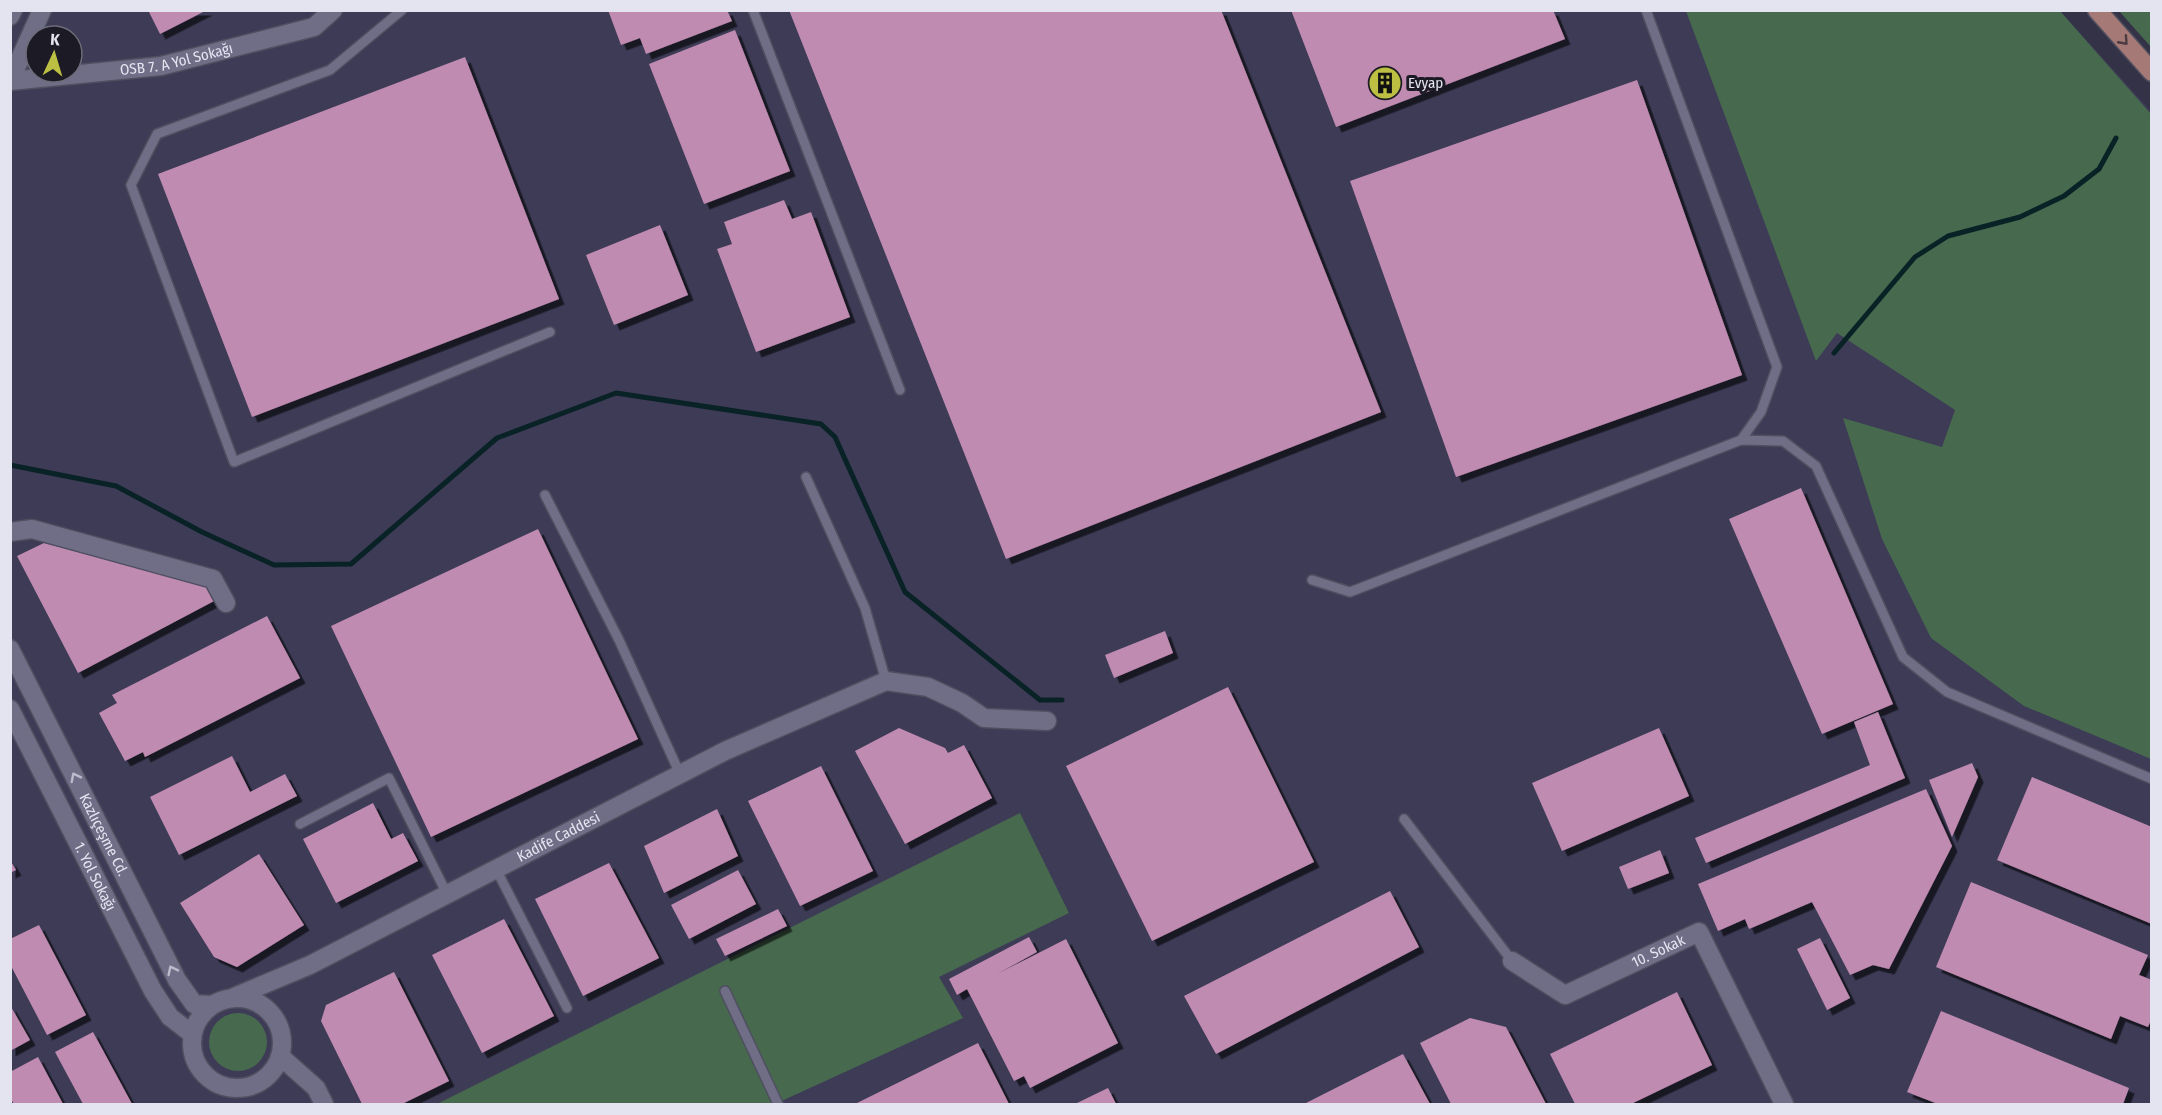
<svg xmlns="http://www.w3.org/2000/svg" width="2162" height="1115" font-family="'Fira Sans Condensed',sans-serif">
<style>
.built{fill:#3d3b56;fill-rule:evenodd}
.green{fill:#47694e}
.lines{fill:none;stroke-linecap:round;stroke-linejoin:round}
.stream{stroke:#082226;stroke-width:5}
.building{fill:#c08bb1;filter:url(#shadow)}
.service-casing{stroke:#4f4f60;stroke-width:12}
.minor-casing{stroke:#4f4f60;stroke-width:21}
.tertiary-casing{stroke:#4f4f60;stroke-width:21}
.primary-casing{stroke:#4f4f60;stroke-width:21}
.service{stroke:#6f6e86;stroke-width:9}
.minor{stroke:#6f6e86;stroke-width:18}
.tertiary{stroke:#6f6e86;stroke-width:18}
.primary{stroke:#a57975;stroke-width:18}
.oneway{stroke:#4c3c41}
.oneway2{stroke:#bbc}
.labels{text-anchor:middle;stroke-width:6;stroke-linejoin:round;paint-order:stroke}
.street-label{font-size:15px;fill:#e4e4f1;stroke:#1c1b25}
.poi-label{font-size:15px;fill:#e4e4f1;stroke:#1c1b25;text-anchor:start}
</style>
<defs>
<filter id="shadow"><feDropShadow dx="5.5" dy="5.5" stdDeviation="0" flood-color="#0009"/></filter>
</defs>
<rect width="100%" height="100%" fill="#343247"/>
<path class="built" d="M10 11H2060L2151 111V1104H11ZM36 36H72V72H36Z"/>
<path class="green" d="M1686 11H2060L2151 114V759L2024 706 1931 638 1882 539 1843 418 1942 447 1955 410 1837 333 1816 361Z
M2119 11H2151V47Z
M1020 813 1069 913 939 977 963 1018 775 1104H437Z
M209 1042a29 29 0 1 1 58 0a29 29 0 1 1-58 0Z"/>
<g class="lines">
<path class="stream" d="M1834 353 1915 257 1948 236 2020 217 2064 196 2099 169 2116 138
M10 465 116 486 202 532 274 565 351 564 497 438 616 393 821 424 835 437 905 592 1040 700H1062"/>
</g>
<path class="building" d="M148 10H207L160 34Z
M608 10H727L732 21 646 54 640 38 621 45Z
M789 10H1221L1381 412 1006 559Z
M1291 10H1553L1565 39 1336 127Z
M735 30 790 171 704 204 649 64Z
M465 57 559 299 252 417 158 174Z
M1637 80 1742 375 1456 477 1350 181Z
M784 200 792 219 811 212 850 317 756 352 717 249 732 244 724 222Z
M660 225 688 295 614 325 586 255Z
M1801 488 1893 704 1822 734 1729 519Z
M538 529 638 739 431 837 331 626Z
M44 543 206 586 214 601 78 673 17 556Z
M267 616 300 678 145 757 143 752 125 761 99 713 117 703 112 695Z
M1165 631 1173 653 1114 678 1105 655Z
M1228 687 1314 862 1152 941 1066 766Z
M1878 712 1905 778 1706 863 1695 838 1870 765 1854 722Z
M899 728 945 748 948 753 964 745 992 798 905 844 855 751Z
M1659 728 1689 796 1562 851 1532 783Z
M232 756 250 792 285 774 297 796 179 855 150 797Z
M1972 763 1978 777 1952 837 1929 780Z
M821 766 873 871 800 906 748 801Z
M2032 777 2152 827V924L1997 860Z
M1926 789 1952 846 1889 969 1873 965 1850 975 1812 902 1749 929 1745 919 1718 931 1698 884Z
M373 803 391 839 403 833 418 861 336 903 303 839Z
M717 809 738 856 664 893 644 846Z
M1660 850 1669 873 1628 889 1619 867Z
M259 854 304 925 237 967 214 957 180 903Z
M10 860 16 870 10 873Z
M609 863 659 958 583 996 535 899Z
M738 870 756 904 689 939 671 905Z
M1971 882 2148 955 2139 975 2152 980V1018L2148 1027 2120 1016 2111 1039 1936 967Z
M1390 891 1419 947 1216 1054 1184 996Z
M778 909 787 926 725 956 716 939Z
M504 919 554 1016 482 1053 432 955Z
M39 925 86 1015 47 1035 10 964V939Z
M1029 937 1037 952 997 974 1066 939 1118 1043 1030 1088 1024 1076 1014 1081 967 989 957 995 949 979Z
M1820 938 1850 998 1827 1010 1797 949Z
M394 972 449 1081 402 1104H362L321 1021 326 1005Z
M1677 992 1712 1065 1631 1104H1575L1550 1054Z
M10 1005 30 1040 10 1051Z
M1941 1011 2129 1088 2123 1104H1938L1907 1092Z
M1470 1018 1506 1027 1546 1104H1451L1420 1043Z
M93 1032 132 1104H83L55 1052Z
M978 1043 1009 1104H855Z
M1403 1054 1430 1104H1304Z
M38 1057 63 1104H14L10 1098V1072Z
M1108 1088 1116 1104H1075Z"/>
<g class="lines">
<defs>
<path id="service" d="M402 10 330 70 157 134 131 185 234 462 550 332
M753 10 900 390
M1741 440 1783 441 1816 466 1903 657 1947 692 2152 779
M806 477 865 608 886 681
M545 495 619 640 680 774
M1312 580 1350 592 1741 440 1761 412 1777 367 1646 10
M1404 819 1512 961
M300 824 389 778 447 894
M496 869 567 1008
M725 991 778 1104"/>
<g id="minor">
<path id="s1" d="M10 81 161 66 314 27 333 10"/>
<path d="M10 532 32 529 213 579 226 603"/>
<path id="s2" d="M1512 961 1565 995 1699 932 1784 1104"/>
<path id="s3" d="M234 997 310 965 725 751 886 681 928 687 962 703 984 718 1047 721"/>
<path d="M281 1057 316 1088 324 1104"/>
</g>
<g id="tertiary">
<path d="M10 16 13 10"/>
<path d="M10 81 42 10"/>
<path id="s4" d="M10 649 177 980 194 1004 211 1005"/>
<path id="s5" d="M10 709 153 991 170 1017 192 1034"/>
<circle cx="237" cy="1043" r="45"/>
</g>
<path id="primary" d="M2097 10 2152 72"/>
</defs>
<use href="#service" class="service-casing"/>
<use href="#minor" class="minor-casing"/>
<use href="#tertiary" class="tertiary-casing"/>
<use href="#primary" class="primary-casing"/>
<use href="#service" class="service"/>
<use href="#minor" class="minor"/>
<use href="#tertiary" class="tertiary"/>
<use href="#primary" class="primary"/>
</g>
<defs><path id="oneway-chevron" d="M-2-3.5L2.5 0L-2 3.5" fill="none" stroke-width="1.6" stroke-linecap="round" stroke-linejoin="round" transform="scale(1.5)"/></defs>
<use class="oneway" href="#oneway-chevron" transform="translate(2124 41) rotate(48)"/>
<g class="oneway2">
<use href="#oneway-chevron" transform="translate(75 777) rotate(-117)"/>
<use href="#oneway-chevron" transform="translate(172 970) rotate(-116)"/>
</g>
<defs>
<symbol id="building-disc" viewBox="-11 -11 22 22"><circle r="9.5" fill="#bdbf43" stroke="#1c1b25"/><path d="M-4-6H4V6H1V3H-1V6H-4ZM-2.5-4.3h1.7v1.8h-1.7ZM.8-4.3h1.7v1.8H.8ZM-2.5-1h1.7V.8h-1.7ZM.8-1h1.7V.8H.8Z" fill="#111"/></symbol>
</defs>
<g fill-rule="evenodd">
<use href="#building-disc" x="1366" y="64" width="38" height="38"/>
</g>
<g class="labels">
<g class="street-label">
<text dy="5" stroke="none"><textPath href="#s1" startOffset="168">OSB 7. A Yol Sokağı</textPath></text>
<text dy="5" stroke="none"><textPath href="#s4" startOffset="208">Kazlıçeşme Cd.</textPath></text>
<text dy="5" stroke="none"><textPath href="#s3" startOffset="362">Kadife Caddesi</textPath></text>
<text dy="5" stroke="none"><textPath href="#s5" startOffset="188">1. Yol Sokağı</textPath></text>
<text dy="5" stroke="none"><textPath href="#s2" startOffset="166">10. Sokak</textPath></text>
</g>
<g class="poi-label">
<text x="1408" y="88">Evyap</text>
</g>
</g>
<rect width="2162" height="1115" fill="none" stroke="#e4e4f1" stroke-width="24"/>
<g transform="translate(54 54) rotate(4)"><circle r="28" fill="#1c1b25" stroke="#6c6b77" stroke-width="1.5"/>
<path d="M0-4.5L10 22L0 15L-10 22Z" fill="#bdbf43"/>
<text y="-9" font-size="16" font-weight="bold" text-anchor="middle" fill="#e4e4f1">K</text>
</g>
</svg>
